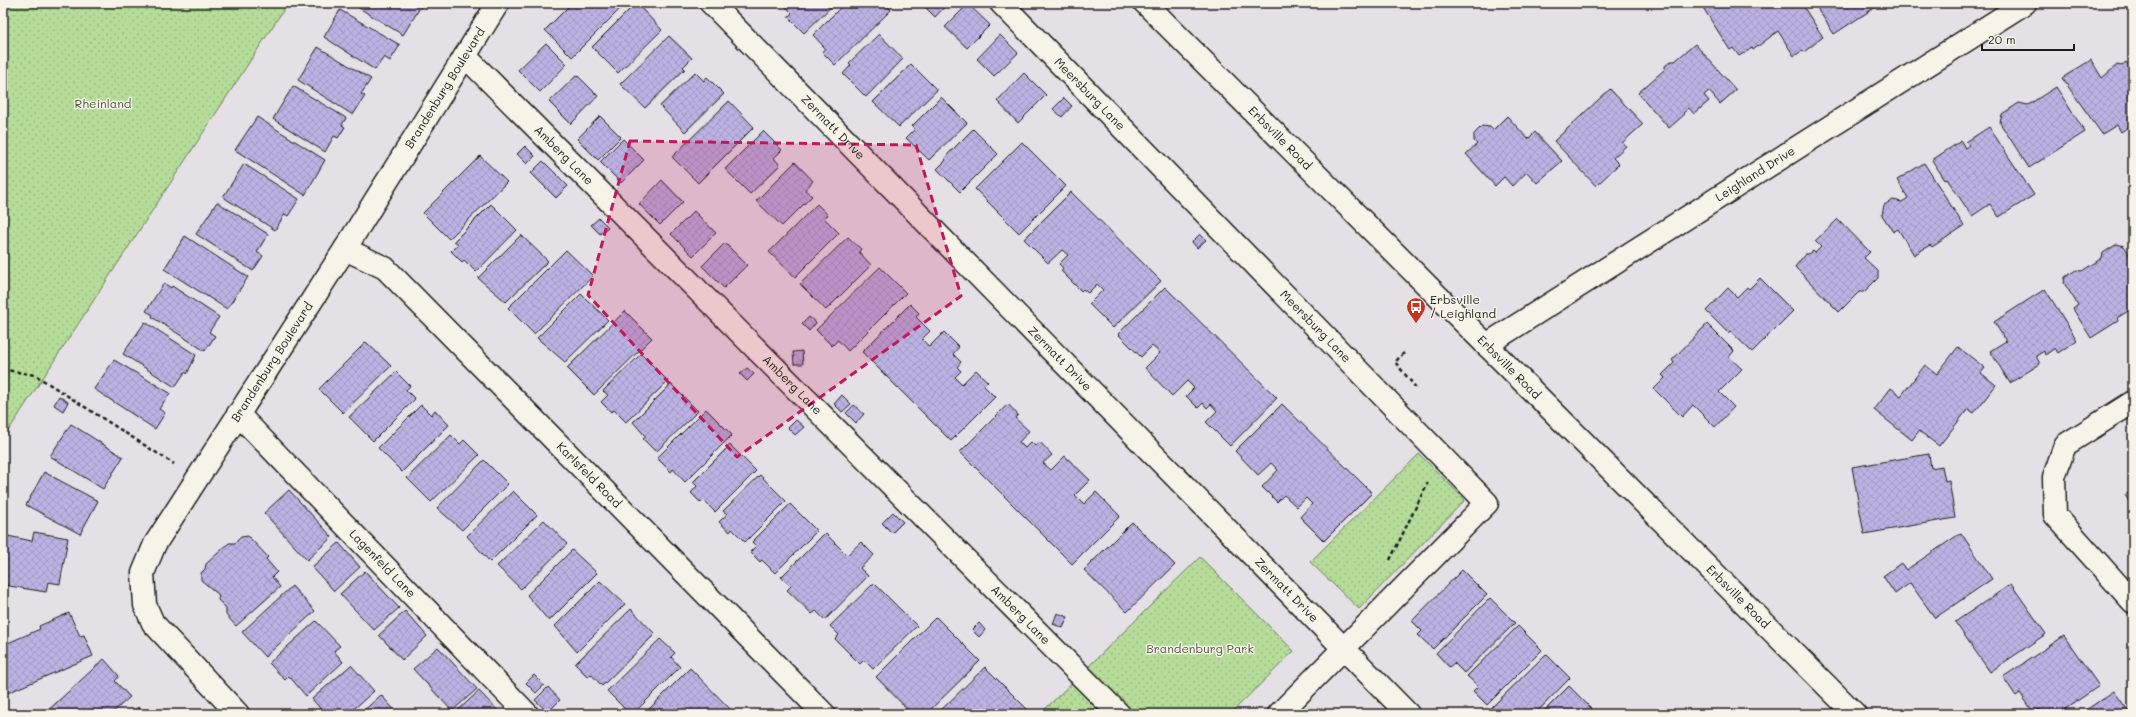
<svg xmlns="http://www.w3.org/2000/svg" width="2136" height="717" font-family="Mali,sans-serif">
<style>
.park{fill:url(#park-dots);stroke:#687c5a}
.building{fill:url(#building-cross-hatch);stroke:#1c1c1c}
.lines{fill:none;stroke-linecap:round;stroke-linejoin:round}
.minor-casing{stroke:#1c1c1c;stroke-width:25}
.major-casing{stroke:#1c1c1c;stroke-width:25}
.path{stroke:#1c1c1c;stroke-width:2.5;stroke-dasharray:4 3;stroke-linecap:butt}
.minor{stroke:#f7f3e8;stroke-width:22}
.major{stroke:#f7f3e8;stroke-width:22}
.marked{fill:#c2185b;fill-opacity:0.2;stroke:#c2185b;stroke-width:3;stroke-dasharray:8 5;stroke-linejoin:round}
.labels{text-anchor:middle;stroke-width:3;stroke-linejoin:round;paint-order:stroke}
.street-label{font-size:12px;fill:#1c1c1c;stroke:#f7f3e8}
.park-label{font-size:12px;fill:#4a5641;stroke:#f7f3e8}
.poi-label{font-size:12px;fill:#1c1c1c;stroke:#f7f3e8;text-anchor:start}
</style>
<defs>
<pattern id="park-dots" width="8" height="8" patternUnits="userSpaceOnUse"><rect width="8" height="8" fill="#b5dc98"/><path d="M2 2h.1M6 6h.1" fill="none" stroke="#9bbc82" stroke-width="1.8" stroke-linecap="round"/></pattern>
<pattern id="building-cross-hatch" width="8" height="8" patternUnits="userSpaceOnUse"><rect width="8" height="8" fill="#bcb2e3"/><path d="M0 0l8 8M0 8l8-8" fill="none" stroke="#a198c2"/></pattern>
</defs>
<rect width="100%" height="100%" fill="#e5e0e6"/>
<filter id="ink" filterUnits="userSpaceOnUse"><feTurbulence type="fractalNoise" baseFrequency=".025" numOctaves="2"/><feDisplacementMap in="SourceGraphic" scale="8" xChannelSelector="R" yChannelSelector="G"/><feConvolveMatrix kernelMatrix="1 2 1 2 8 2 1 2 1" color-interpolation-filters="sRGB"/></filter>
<g filter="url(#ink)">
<path class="park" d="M3 3H288L3 439Z
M1419 454 1465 500 1359 609 1310 562Z
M1200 557 1294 651 1230 714H1040Z"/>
<path class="building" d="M351 3H423L403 35Z
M572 3H626L572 57 545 30Z
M636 3 662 30 618 73 592 47Z
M782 3H835L804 33 788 17 792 13Z
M845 3H885L891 10 835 65 822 52 825 48 813 35Z
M921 3H948L935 17Z
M1700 3H1801L1823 37 1804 52 1802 51 1794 56 1778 31 1753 50 1752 48 1739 56 1733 48 1730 50Z
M1814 3H1882L1834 34Z
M968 4 990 25 967 48 945 27Z
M340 10 400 45 390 61 384 57 375 70 324 37Z
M879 34 903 59 866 97 843 74 851 65 849 63Z
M1000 35 1018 53 994 76 977 59Z
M669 36 692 58 683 67 685 69 645 108 620 84Z
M546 43 567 64 540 92 518 70Z
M1695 44 1736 90 1720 104 1709 91 1704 95 1709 101 1694 114 1689 108 1683 113 1685 114 1669 128 1638 93 1665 69V66L1671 61H1675Z
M318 47 371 79 361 94 365 96 353 115 298 80Z
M2091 60 2102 78 2117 65 2121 66 2126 62 2133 72V124L2121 132 2117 125 2102 134 2062 78Z
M911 64 937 90 899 127 873 102Z
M695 72 704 81 707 77 724 94 685 132 660 106Z
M1024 73 1046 95 1018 123 997 101Z
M577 75 598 96 571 124 549 102Z
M293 86 346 118 342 125 345 127 338 138 334 136 325 152 273 119Z
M2056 87 2085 132 2029 168 2000 123 2002 114 2019 103 2028 105Z
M1610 89 1643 124 1622 143 1626 146 1613 158 1619 164 1596 186 1554 141Z
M941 97 967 123 929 160 906 138 915 129 912 126Z
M1064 98 1072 106 1062 117 1053 109Z
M729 101 754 127 698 183 672 157Z
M600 116 621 137 598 160 577 139Z
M1507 116 1528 139 1535 132 1562 161 1537 183 1527 172 1512 186 1504 177 1495 186 1466 154 1477 144 1474 141V134L1482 126 1490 127 1493 130Z
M257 117 325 160 305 195 235 150Z
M1989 127 2034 195 1999 217 1990 204 1972 216 1947 179 1945 180 1932 160 1961 141 1965 148 1969 145 1966 142Z
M973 129 998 154 960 192 937 169 946 160 944 158Z
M763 131 782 150 774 158 780 165 750 194 725 169Z
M623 139 644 160 621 183 600 162Z
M1022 142 1066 186 1019 233 975 189Z
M525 146 535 156 527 164 517 154Z
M480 156 507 182 449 239 423 213Z
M543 161 568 186 556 198 531 173Z
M795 162 813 181 805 190 812 196 782 226 756 201Z
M1924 163 1964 226 1932 247 1930 245 1914 255 1898 229 1893 232 1882 215 1884 205 1893 200 1902 202 1908 198 1897 180Z
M244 164 299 199 288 216 285 214 275 230 223 197Z
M662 180 683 202 660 225 639 204Z
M1071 192 1161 281 1113 328 1089 304 1103 290 1097 284 1088 293 1083 289 1081 291 1061 271 1063 268 1059 264 1068 255 1062 250 1048 263 1024 239Z
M217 202 268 234 257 252 263 256 253 271 196 234Z
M491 204 517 230 476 272 464 260 462 262 451 251 458 244 454 241Z
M817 204 828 215 824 218 839 233 795 277 769 252Z
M694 211 716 233 693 256 671 234Z
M599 218 608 227 600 234 591 225Z
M1838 219 1870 252 1864 258 1878 271V278L1864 292H1859L1839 312 1795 267 1805 254H1809L1813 251 1815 253 1821 247 1815 241Z
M1200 234 1206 240 1197 248 1192 242Z
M521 235 548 261 506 302 478 278Z
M185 236 248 277 227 309 164 269Z
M848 237 861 249 859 252 871 265 826 310 800 284Z
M725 243 747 265 724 288 702 266Z
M2117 244 2124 246 2133 260V308L2117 318 2118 321 2091 338 2073 309 2078 305 2064 283 2065 277 2076 270 2082 271 2102 258 2103 253Z
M566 250 593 276 534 334 508 308Z
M880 267 906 293 848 351 838 340 832 346 816 330Z
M1760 278 1793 311 1752 352 1730 331 1728 333 1706 311 1728 288 1737 297 1747 287 1749 289Z
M164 283 171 288 172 286 219 317 209 332 215 336 205 351 152 317 153 315 146 311Z
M1165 287 1277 398 1230 446 1206 422 1217 411 1211 404 1207 408 1203 403 1198 408 1186 396 1194 388 1187 381 1172 396 1145 368 1160 353 1152 346 1141 357 1118 334Z
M2045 289 2077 340 2058 353 2055 348 2045 355 2044 351 2036 356 2040 364 2010 383 1990 351 2006 341 1994 322Z
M581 294 608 320 565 362 537 338Z
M910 304 919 313 916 317 930 331 922 339 929 347 944 332 959 347 953 354 961 362 957 367 961 371 955 377 962 384 976 370 988 382 984 386 995 397 951 441 862 352Z
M625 311 652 338 594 395 567 368Z
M809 317 816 323 809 331 802 324Z
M145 322 196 355 187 374 185 372 175 387 123 354Z
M1707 324 1734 351 1729 357 1742 369 1719 392 1734 407 1715 427 1693 405 1682 417 1654 389 1665 378 1662 375 1674 363 1672 360Z
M366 342 391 366 343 413 319 389Z
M1958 347 1985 368 1981 373 1996 385 1974 413 1968 409 1939 446 1919 431 1912 440 1874 410 1891 388 1901 396 1925 365 1937 374Z
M802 351 803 364H794L793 352Z
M641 354 668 381 626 422 614 410 611 412 601 402 608 395 603 391Z
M114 360 170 393 159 409 165 413 155 429 94 389Z
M747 368 754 374 747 381 740 374Z
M396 372 410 386 406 390 415 399 373 441 349 417Z
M671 384 698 411 656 452 643 439 646 437 633 422Z
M842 395 851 404 842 412 834 404Z
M59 396 68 402 63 411 54 405Z
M1008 404 1018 415 1015 418 1029 431 1019 442 1025 448 1031 442 1035 446 1040 442 1052 455 1043 463 1051 470 1065 456 1090 480 1075 495 1084 504 1096 492 1120 516 1072 564 960 452Z
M1282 404 1372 493 1324 541 1300 517 1312 504 1306 498 1297 507 1284 495 1277 502 1262 487 1278 470 1271 463 1258 475 1235 451Z
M421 405 431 415 435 410 449 425 402 472 378 448Z
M854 405 864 414 856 423 846 413Z
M706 409 732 435 685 482 673 469 671 472 657 458Z
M796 420 804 427 795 435 788 428Z
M71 424 123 457 103 489 50 456Z
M451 435 460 444 464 440 479 455 431 502 407 478Z
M730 445 756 471 715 512 703 500 701 503 691 493 697 486 693 482Z
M1929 454 1931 468 1942 466 1945 481 1949 480 1955 518 1864 534 1852 467Z
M484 460 508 484 462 530 437 508Z
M44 472 98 501 80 534 26 505Z
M760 475 786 501 745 542 732 529 730 532 719 522 727 514 723 511Z
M289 490 332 537 307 560 264 513Z
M2133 490V503L2131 504 2125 495Z
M513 491 537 515 490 562 467 536Z
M790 504 817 531 775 573 762 560 760 562 750 552 756 546 752 542Z
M893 512 903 522 892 533 882 523Z
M544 520 567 544 521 589 497 566Z
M1132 522 1175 565 1127 612 1084 570Z
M34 532 68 538 60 584 48 582 46 592 3 585V535L32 541Z
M825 533 847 555 861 542 874 555 860 568 868 576 825 620 816 611 812 614 787 590 791 586 781 577Z
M1961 533 1992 579 1935 618 1910 583 1895 594 1883 576 1901 563 1906 570Z
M248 536 268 557 266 559 277 572 272 577 280 587 236 626 226 615V608L218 600 219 595 201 580V573L205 569 206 564 229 543H235L241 537Z
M339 543 360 567 334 591 312 567Z
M572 550 597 573 549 621 527 595Z
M1462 570 1487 595 1433 649 1418 635 1422 631 1412 621Z
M365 571 399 608 374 630 340 594Z
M600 581 625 604 577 652 555 626Z
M874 583 917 626 873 669 864 660 860 664 835 639 839 635 830 626Z
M2011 584 2046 634 1990 672 1955 622Z
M292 586 315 611 265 657 242 632Z
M1490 598 1515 623 1464 673 1454 663 1449 667 1436 653Z
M631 609 655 634 602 686 591 674 588 677 575 664Z
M405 611 427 636 402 660 379 635Z
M69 613 80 636 84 635 93 656 5 694 3 688V638L5 637 8 643 40 629 39 626Z
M1057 613 1068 617 1063 628 1053 624Z
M936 617 980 661 926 714H912L876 677Z
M316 621 340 646 334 651 343 662 306 696 289 676 285 680 269 663Z
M979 623 985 630 979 637 972 630Z
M1518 626 1542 650 1487 705 1473 691 1478 686 1467 676Z
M2064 636 2099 686 2058 714H2042L2039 709 2034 713 2020 693 2016 696 2003 677Z
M660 639 675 653 671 657 680 667 633 714H630L607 691Z
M438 647 477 689 452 711 413 669Z
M1546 654 1570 678 1535 714H1497L1491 708Z
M104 659 119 676 115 681 130 697 111 714H44Z
M351 665 374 691 348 714H325L312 699Z
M985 667 1028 710 1024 714H937Z
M690 668 734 713 733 714H644Z
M534 675 544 685 536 693 526 683Z
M1569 686 1593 710 1590 714H1541Z
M548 687 560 700 548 712 535 700Z
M479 691 501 714H456L455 713Z
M2114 691 2129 712 2133 710V714H2080Z
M381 695 398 714H360Z
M138 707 145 714H130Z
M1601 710 1605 714H1597Z"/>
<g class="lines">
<defs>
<g id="minor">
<path id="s1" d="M711 3 1408 714"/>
<path id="s2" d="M1001 3 1487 503 1279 714"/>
<path id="s3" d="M465 56 1119 714"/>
<path id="s4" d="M345 249 385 268 824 714"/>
<path id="s5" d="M1486 345 2025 3"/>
<path d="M2133 402 2065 445 2054 477 2055 515 2133 602"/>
<path id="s6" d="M238 414 527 714"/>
<path id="s7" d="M238 714 153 623 145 605 143 573 155 544 345 249 498 3"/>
</g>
<g id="major">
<path id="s8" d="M1145 3 1855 714"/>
</g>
</defs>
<use href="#minor" class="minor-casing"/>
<use href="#major" class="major-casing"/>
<path class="path" d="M1404 353 1395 362 1417 389
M3 372 6 370 35 375 174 464
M1390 560 1428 482"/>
<use href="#minor" class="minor"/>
<use href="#major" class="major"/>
</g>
</g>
<path class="marked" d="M630 141 916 145 961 296 737 457 588 295Z"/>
<defs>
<symbol id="bus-pin" viewBox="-11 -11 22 30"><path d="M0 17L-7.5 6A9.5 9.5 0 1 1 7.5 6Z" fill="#c8321e" stroke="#f7f3e8"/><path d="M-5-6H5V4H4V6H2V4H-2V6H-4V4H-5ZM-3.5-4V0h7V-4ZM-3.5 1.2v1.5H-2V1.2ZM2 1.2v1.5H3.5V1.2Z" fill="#fff"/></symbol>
</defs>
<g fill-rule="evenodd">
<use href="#bus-pin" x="1405" y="296" width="22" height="30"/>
</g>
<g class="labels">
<g class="street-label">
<text dy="4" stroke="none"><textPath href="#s7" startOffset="748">Brandenburg Boulevard</textPath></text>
<text dy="4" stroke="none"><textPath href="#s2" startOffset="127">Meersburg Lane</textPath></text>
<text dy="4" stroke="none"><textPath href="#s1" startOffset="174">Zermatt Drive</textPath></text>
<text dy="4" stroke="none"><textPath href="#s8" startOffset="191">Erbsville Road</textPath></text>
<text dy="4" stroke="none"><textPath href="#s3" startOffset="140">Amberg Lane</textPath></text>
<text dy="4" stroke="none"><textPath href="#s5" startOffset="319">Leighland Drive</textPath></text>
<text dy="4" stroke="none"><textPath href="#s2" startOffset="451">Meersburg Lane</textPath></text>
<text dy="4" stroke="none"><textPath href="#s1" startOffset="498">Zermatt Drive</textPath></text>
<text dy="4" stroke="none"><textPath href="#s7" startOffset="424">Brandenburg Boulevard</textPath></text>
<text dy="4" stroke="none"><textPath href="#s8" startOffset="515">Erbsville Road</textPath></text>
<text dy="4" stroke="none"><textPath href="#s3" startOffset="464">Amberg Lane</textPath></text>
<text dy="4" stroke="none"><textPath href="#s4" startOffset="335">Karlsfeld Road</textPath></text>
<text dy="4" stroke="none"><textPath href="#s6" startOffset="208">Lagenfeld Lane</textPath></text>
<text dy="4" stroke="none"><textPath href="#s1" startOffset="822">Zermatt Drive</textPath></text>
<text dy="4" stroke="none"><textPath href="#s8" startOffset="839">Erbsville Road</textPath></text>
<text dy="4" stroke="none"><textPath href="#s3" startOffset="788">Amberg Lane</textPath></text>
</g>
<g class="park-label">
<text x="103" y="108">Rheinland</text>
<text x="1200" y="653">Brandenburg Park</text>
</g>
<g class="poi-label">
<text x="1430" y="304">Erbsville<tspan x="1430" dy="14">/ Leighland</tspan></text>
</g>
</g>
<rect width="2136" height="717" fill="none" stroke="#f7f3e8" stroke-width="16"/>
<rect x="8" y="8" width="2120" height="701" fill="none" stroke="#1c1c1c" stroke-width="1.5" filter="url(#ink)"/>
<path d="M1982 44v6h92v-6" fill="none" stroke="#1c1c1c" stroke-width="2"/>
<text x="1988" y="44" font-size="12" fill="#1c1c1c" stroke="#f7f3e8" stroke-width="3" paint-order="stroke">20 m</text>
</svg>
